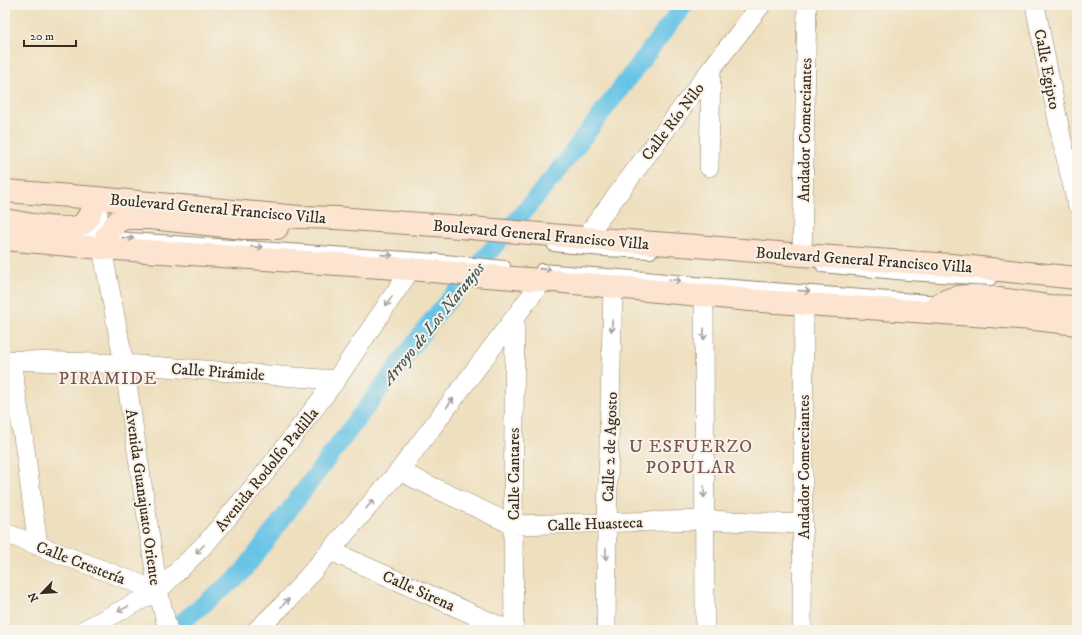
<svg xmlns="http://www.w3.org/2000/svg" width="1082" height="635" font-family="'IM FELL DW Pica',serif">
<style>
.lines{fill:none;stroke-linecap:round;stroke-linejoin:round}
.canal{stroke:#68c4e6;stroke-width:18}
.service-casing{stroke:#94846e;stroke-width:12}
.minor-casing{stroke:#94846e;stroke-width:20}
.secondary-casing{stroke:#94846e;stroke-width:24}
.service{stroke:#fff;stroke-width:10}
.minor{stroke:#fff;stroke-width:19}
.secondary{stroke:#fde4d0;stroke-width:22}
.oneway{stroke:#a79f9a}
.labels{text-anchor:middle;stroke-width:4;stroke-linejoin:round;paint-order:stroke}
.street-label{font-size:16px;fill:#3b2a1e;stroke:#f7f3e8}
.water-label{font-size:17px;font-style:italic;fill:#48585a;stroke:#f7f3e8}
.quarter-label{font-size:18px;letter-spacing:1px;fill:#7c5456;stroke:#f7f3e8}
</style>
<rect width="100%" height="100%" fill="#f7f3e8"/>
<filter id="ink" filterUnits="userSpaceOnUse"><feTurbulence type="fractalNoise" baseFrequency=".025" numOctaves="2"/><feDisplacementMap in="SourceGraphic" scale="8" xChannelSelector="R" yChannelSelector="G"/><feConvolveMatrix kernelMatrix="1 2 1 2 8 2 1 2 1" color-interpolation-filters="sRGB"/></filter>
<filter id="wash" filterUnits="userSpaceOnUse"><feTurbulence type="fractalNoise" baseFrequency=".012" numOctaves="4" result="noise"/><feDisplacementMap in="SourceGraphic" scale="16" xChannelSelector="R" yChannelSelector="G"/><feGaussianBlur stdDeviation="0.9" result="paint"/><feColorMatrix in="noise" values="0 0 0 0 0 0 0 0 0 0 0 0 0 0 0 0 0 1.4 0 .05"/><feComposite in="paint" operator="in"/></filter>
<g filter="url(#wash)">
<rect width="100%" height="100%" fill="#eedfbe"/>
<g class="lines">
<path class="canal" d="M172 630 241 574 435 316 554 176 684 5"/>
</g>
</g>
<g filter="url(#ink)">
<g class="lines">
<defs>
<path id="service" d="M72 234 435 259 505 266
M553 246 603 251 651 253
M822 267 907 275 991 280
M541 269 646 277 695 282 940 301"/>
<path id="minor" d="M1035 5 1062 141 1077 204
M709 167 711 69
M96 198 102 248 124 364 158 591 168 630
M585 238 711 69 761 5
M802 255 807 5
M704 295 705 630
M5 360 124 364 336 380
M11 361 25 449 38 546
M399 471 513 525 704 520 803 524
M5 533 158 591
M331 551 508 630
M84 630 158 591 207 542 262 477 336 380 411 269
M257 630 287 601 399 471 543 280
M514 630 513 525 515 318
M606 630 607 522 613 287
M802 630 804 303"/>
<path id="secondary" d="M5 191 96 198 299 217 337 218 448 226 585 238 696 246 802 255 951 265 1077 278
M5 220C22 223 72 234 84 223 90 217 93 206 96 198
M5 239 102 248 411 269 486 276 543 280 761 301 1035 319 1077 324
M102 248 106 237 112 228 119 220 127 218H150L244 228H277
M929 311C945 299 958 295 978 296L1048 306 1077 307"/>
</defs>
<use href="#service" class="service-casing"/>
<use href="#minor" class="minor-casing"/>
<use href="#secondary" class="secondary-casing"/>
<use href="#service" class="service"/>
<use href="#minor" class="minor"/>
<use href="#secondary" class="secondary"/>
</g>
<defs><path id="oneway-shaft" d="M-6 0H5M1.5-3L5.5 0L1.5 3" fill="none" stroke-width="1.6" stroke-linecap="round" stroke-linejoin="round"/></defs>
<g class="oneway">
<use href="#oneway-shaft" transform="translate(128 238) rotate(4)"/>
<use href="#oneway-shaft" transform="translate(257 247) rotate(4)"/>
<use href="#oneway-shaft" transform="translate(387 255) rotate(4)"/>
<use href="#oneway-shaft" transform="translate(545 269) rotate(4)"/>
<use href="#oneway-shaft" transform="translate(675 280) rotate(6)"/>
<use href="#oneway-shaft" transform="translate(804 291) rotate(4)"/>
<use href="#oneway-shaft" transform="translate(389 301) rotate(124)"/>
<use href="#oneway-shaft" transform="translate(612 326) rotate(92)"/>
<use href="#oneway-shaft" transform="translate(704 334) rotate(90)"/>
<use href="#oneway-shaft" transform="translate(450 403) rotate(-53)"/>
<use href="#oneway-shaft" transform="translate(704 492) rotate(90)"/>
<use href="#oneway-shaft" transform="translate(370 504) rotate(-49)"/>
<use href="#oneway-shaft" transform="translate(200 549) rotate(135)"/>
<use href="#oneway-shaft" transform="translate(606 554) rotate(90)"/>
<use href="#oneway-shaft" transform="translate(285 603) rotate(-45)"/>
<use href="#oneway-shaft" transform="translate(123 609) rotate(152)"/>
</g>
</g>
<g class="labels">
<g class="street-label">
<text transform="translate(1048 69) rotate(79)" y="6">Calle Egipto</text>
<text transform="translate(672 121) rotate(-53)" y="6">Calle Río Nilo</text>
<text transform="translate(804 130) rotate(-89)" y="6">Andador Comerciantes</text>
<text transform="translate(218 208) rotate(5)" y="6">Boulevard General Francisco Villa</text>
<text transform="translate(541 234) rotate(5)" y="6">Boulevard General Francisco Villa</text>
<text transform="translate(864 259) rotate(4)" y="6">Boulevard General Francisco Villa</text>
<text transform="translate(218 371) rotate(4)" y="6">Calle Pirámide</text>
<text transform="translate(609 447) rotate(-88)" y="6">Calle 2 de Agosto</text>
<text transform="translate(803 467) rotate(-90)" y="6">Andador Comerciantes</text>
<text transform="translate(266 469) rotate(-51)" y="6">Avenida Rodolfo Padilla</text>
<text transform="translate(513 474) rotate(-90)" y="6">Calle Cantares</text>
<text transform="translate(144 497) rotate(82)" y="6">Avenida Guanajuato Oriente</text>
<text transform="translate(595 523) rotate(-2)" y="6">Calle Huasteca</text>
<text transform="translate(81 562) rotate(21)" y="6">Calle Crestería</text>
<text transform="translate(419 590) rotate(24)" y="6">Calle Sirena</text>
</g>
<g class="water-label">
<text transform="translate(433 323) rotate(-51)" y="6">Arroyo de Los Naranjos</text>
</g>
<g class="quarter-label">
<text x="108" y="384">PIRAMIDE</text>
<text x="691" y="452">U ESFUERZO<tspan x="691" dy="21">POPULAR</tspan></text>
</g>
</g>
<rect width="1082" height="635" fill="none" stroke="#f7f3e8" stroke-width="20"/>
<g transform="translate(42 593) rotate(245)" stroke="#f7f3e8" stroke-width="3" paint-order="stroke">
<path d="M0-3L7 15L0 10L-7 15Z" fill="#3b2a1e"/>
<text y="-6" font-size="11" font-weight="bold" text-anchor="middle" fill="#3b2a1e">N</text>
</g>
<path d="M24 40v6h52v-6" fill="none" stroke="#3b2a1e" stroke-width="2"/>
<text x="30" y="40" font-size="12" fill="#3b2a1e" stroke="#f7f3e8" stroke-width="3" paint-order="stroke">20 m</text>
</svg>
